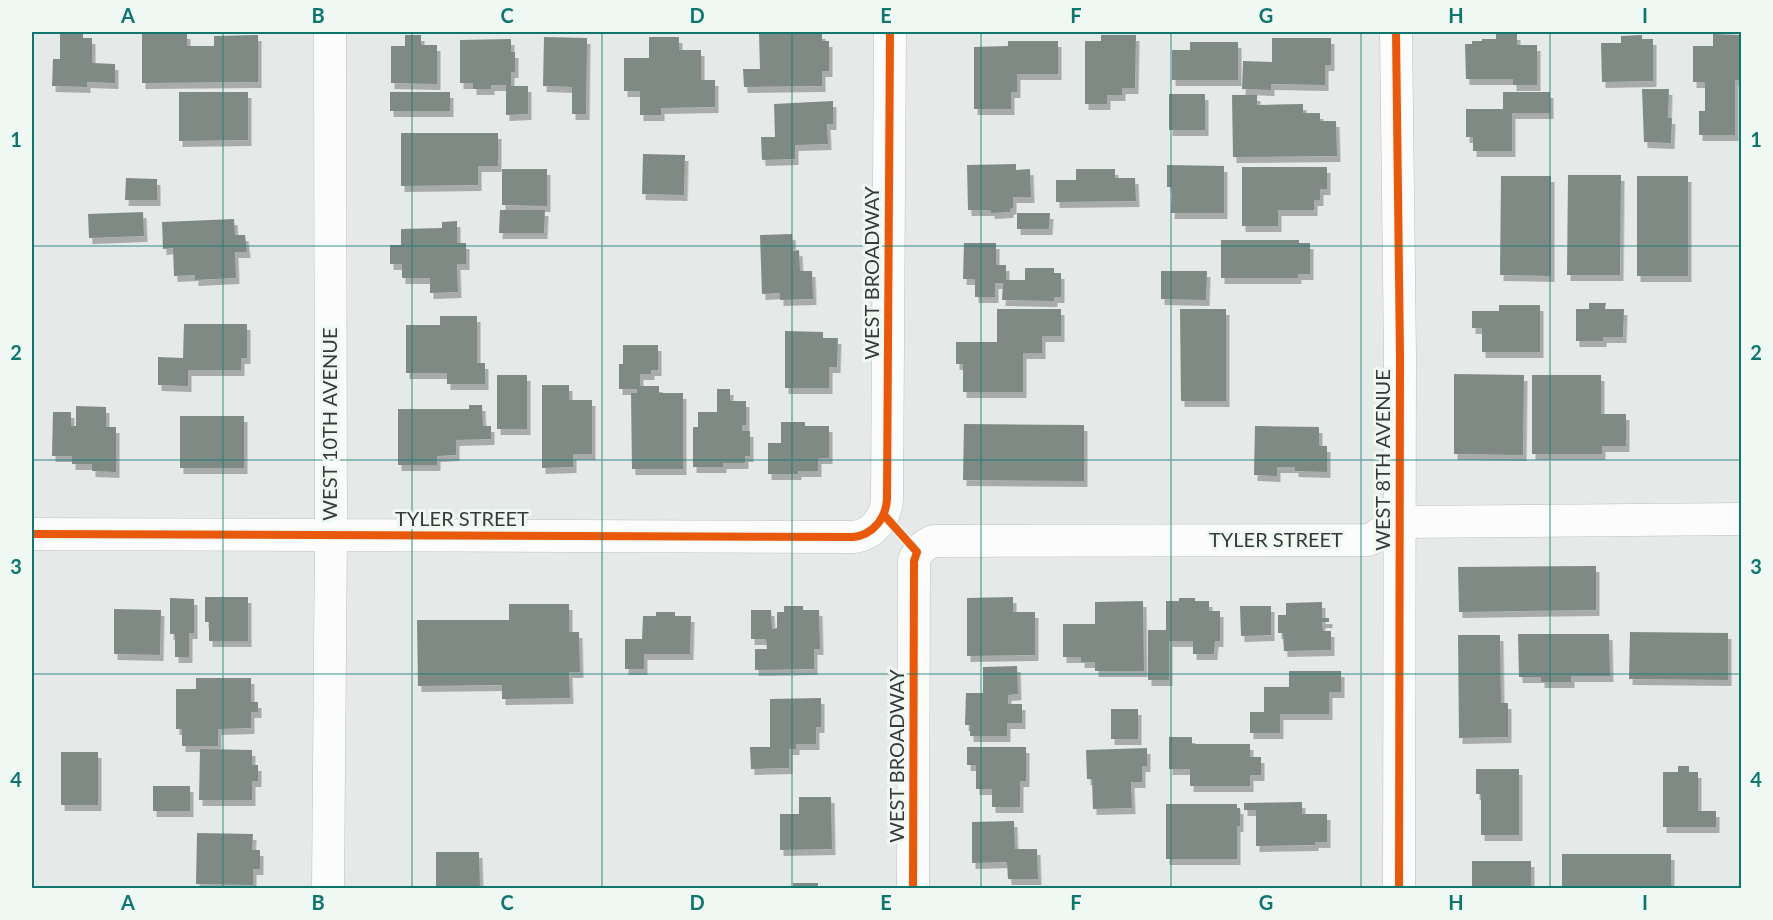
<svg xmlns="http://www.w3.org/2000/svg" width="1773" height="920" font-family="Lato,sans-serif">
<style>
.building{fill:#808a85;filter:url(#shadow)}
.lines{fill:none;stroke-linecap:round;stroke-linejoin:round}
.minor-casing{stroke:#bec1bf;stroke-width:33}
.minor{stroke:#fbfcfb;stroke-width:32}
.cycleway-casing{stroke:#f0f8f3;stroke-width:11}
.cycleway{stroke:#e8590c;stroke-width:8}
.grid{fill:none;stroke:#0f766e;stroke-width:1.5;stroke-opacity:0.55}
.labels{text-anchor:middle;stroke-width:6;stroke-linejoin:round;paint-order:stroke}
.street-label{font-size:20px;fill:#373a38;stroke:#f0f8f3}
.neatline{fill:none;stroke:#0f766e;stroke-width:2}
.grid-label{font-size:20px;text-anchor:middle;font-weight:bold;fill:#0f766e}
</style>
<defs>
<filter id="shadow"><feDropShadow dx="3.5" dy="6" stdDeviation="0" flood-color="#0004"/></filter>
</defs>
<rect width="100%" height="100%" fill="#e5e9e7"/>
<path class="building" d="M66 32H83V38H92V63L115 64V83L87 82V87L52 86 53 59H60V34H66Z
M142 33H187V46H214V36L258 35V82L142 83Z
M759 33H822V41H829V71H822V86L744 87 743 69H760Z
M1496 34H1517V45H1537V85H1513V79H1466L1465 44H1472V41H1482V39H1496Z
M1713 34 1742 35V80H1735V135H1699V111H1705V82H1693V46H1713Z
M405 35H421V45H437V84L391 83V46H405Z
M1101 35H1136L1135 88H1122V95H1107V104H1085V41H1101Z
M1642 35V39H1653V81L1602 82 1601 43H1621V36Z
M544 37 587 38 586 114H572V87L543 86Z
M649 37H679V50H701V80H715V107L661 108V115H640V91H624V58H649Z
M1272 38H1331V65H1325V85L1271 84V90L1242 89 1243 61 1272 62Z
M511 39V52H515V72H511V86H528V114L506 115V85H491V89H473V83H460V40Z
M1008 41H1058V74H1017V92H1011V109H974V47L1008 46Z
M1190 42H1238V80H1172V50H1190Z
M1642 89H1669L1668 118H1672L1671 143 1644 142Z
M179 92H248V140L179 141Z
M390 92H450V111H390Z
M1503 92H1550V113H1512V151H1473V137H1466V109H1503Z
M1169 94H1205V130H1169Z
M1232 95H1257V105L1303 104V113H1320V121H1336L1337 156 1233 157Z
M833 101V124H827L828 144 795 145V159L762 160 761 137H775L774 104Z
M401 133H498V166H478V185L401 186Z
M643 154 685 155 684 195 642 194Z
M1016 164V170L1030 169 1031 197H1013V208L1010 209V212L991 213V210H968L967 165Z
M1167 165 1224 166V213H1171L1172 187H1167Z
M1242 167H1327V189H1320V200H1314V210H1278V226H1242Z
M502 169H547V206L502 205Z
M1076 169H1115V178H1135L1136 201 1056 202V180H1076Z
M1568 175H1621L1620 275H1567Z
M1501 176H1551V276L1500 275Z
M1637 176H1688V276H1637Z
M126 178 157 179V200H125Z
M500 210H545L544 233H499Z
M143 212 144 236 89 238 88 214Z
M1017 213H1050L1049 229H1017Z
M234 219 235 235H245L247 252H235L236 278 195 280V275L174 276 173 248 163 249 162 222Z
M457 221V243H466V264H457L458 292 430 293V278H402V264H390V245H401V229L442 228V222Z
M792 234 793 251 799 250 800 271H812L813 299 780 300V293L762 294 760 235Z
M1221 240H1299V243H1310V274H1298V278H1221Z
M964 243H996V265H1006V280H1025V268H1054V273H1061V297H1054V301L1002 300 1003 283H995V297H975V279H963Z
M1161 271H1207L1206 300 1161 299Z
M1589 303H1606L1605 309H1624L1623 337H1603V341H1576V309H1589Z
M1499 305H1540V352H1482V328H1472V311H1499Z
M997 309H1061V336H1042V353H1023V392H963V364H956V342H997Z
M1180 309H1226V401H1181Z
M440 316H477V363H485V384H447V373H406V325H440Z
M184 324H247V358H241V370H188V386L158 385V357L183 358Z
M785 331 823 332V338H838L837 367H829V388H785Z
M623 345H658V370H651V374H640V386H659V393H683V469H632L631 393H637V389H619V364H623Z
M1454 374 1524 375 1523 455 1454 454Z
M497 375H527V429H497Z
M1532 375H1601V414H1626V446H1602V454H1532Z
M542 385H569V400H592V454H573V467L542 468Z
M717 389H730V401H746V425H742V431H750V456H745V463H723V467H693V427H698V412H717Z
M469 405H482L483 426H491V439L456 440V455L437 456V465H398V409H469Z
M76 406 106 407V427H116V472L92 471V464H72V456H52L53 412H71V426H76Z
M180 416H244V468H180Z
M781 422H805V426H829V458H818V471H798V474H768V443H781Z
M964 424 1084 425V481L963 480Z
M1255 426 1319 427V446H1327V472L1295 471V467H1277V476L1254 475Z
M1596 566V610L1459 612 1458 567Z
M205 597H248V641H209V622H205Z
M1013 597V612H1035V655L967 656V598Z
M170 598 194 599V633H189V657H175V634H170Z
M1179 598H1195V601H1209V611H1220V641H1215L1214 654H1193V641H1169V680H1148V630H1166V601H1179Z
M1143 601 1144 671H1095V662H1081V657H1063V624H1095V602Z
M1322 602V618H1329V622H1322L1323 631H1331V650L1284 651 1283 633H1278V615H1286V603Z
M509 604H569V632H579L580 672H569L570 698 502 699V685L418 686 417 620H509Z
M784 606H803V610H819L820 649H814V669L755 670V649H767L766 639H751V610H771L772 629 777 628V612H784Z
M1240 606H1271V635L1241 636Z
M114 609 161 610 160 655 114 654Z
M656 612H675V616H691L690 654H644V669H625V639H642L643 616H656Z
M1630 632 1728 633V680L1629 679Z
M1518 634H1609L1610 676H1571V682H1541V677H1519Z
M1458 635H1500L1501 703H1508V737L1459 738Z
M1017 666 1018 694 1008 695V704H1022V723H1007V736H970V725H965L966 693H983V667Z
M1289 671H1341V692H1329V714H1280V733H1250V712H1264V687H1289Z
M196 678H251V702H258V712H251V728L218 729V746H182V729H176V689H196Z
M821 698V727H816V744H796V749H789V768L751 769 750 747H770V699Z
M1111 709H1138V739H1111Z
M1169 737H1192V744H1250V757H1261V775H1250V786H1190V769H1169Z
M967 747H1026V781H1020V807H992V789H976V765H967Z
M1147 748V766H1142V782H1131L1132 808 1093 809 1092 779H1087L1086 750Z
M200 749 252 750V765H258V781H252V800H199Z
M61 752H98V805H61Z
M1678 766H1689V772H1698V811H1716V827H1663V772H1678Z
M1476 769H1519V835H1481V794H1476Z
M153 786H190V811H153Z
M799 797H831L832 849 780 850V814H799Z
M1302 802V814H1327V842H1315V845L1256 846V810H1244V803Z
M1166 804H1237V808H1240V826H1237V859H1166Z
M1014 821 1015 849H1037L1038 879H1008L1007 862 972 863V822Z
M197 833 253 834 252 850H260V869H253V885L196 884Z
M436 852H479L480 886 436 887Z
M1562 854H1671V888L1562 887Z
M1472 861H1531V888H1472Z
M793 883H818V888H793Z"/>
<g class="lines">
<defs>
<path id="minor" d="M1396 32 1400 356 1399 888
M32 534 853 537C873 535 886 518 887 499L890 32
M328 888 331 535 330 32
M913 888 914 561C918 550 923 546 933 541L1368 540C1380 536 1387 525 1400 522L1742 519"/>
</defs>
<use href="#minor" class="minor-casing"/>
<use href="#minor" class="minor"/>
<defs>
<path id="cycleway" d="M1396 32 1400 356 1399 888
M884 515 917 552 914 561 913 888
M32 534 853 537C873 535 886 518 887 499L890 32"/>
</defs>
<use href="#cycleway" class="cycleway-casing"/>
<use href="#cycleway" class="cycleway"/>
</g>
<path class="grid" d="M223 32V888M412 32V888M602 32V888M792 32V888M981 32V888M1171 32V888M1361 32V888M1550 32V888M32 246H1742M32 460H1742M32 674H1742"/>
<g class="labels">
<g class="street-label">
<text transform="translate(872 273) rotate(-90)" y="7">WEST BROADWAY</text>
<text transform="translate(330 424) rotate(-90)" y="7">WEST 10TH AVENUE</text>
<text transform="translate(1383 460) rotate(-90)" y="7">WEST 8TH AVENUE</text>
<text x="462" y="526">TYLER STREET</text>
<text x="1276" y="547">TYLER STREET</text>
<text transform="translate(897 756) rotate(-90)" y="7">WEST BROADWAY</text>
</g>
</g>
<rect width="1773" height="920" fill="none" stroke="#f0f8f3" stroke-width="66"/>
<rect x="33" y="33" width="1707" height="854" class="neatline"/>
<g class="grid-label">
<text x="128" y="23">A</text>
<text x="318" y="23">B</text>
<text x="507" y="23">C</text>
<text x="697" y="23">D</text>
<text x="886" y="23">E</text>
<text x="1076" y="23">F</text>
<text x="1266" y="23">G</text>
<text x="1456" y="23">H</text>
<text x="1645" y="23">I</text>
<text x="16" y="147">1</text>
<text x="1756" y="147">1</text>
<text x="16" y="360">2</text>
<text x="1756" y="360">2</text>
<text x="16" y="574">3</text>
<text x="1756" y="574">3</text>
<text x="16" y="787">4</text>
<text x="1756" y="787">4</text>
<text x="128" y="910">A</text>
<text x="318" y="910">B</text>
<text x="507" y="910">C</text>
<text x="697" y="910">D</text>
<text x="886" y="910">E</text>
<text x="1076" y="910">F</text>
<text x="1266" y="910">G</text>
<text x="1456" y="910">H</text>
<text x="1645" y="910">I</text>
</g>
</svg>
